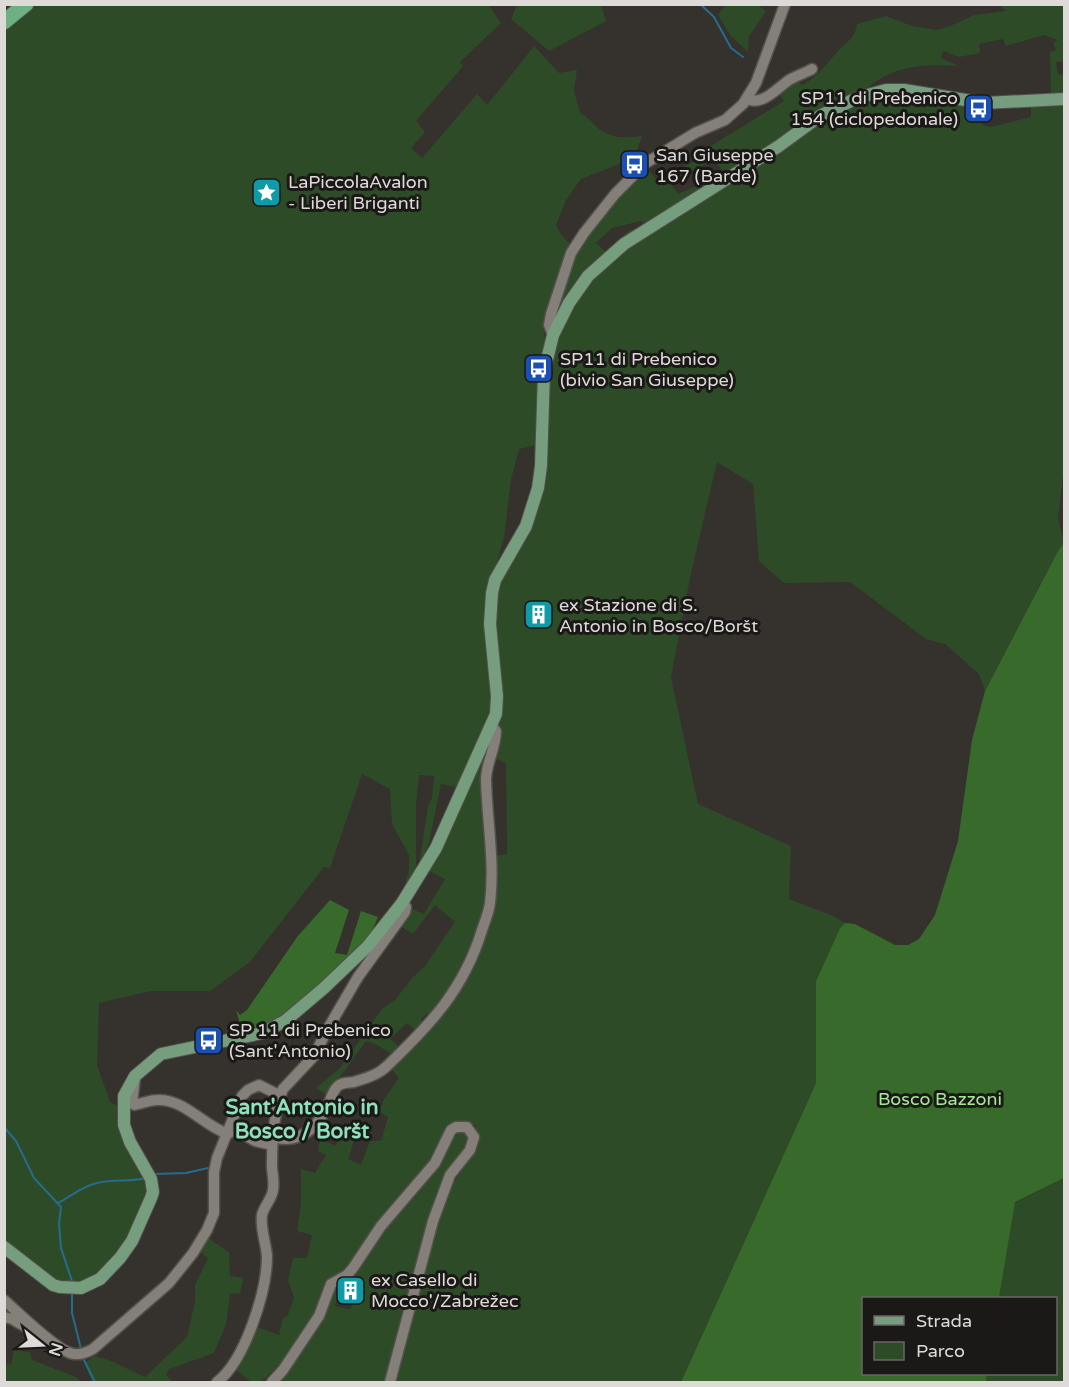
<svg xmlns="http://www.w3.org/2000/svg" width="1069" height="1387" font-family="'Varela Round',sans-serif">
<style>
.green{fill:#2e4b27}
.forest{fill:#376a2b}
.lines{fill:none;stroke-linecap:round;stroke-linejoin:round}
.stream{stroke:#256c8e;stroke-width:2}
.minor-casing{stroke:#534f4b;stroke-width:13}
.major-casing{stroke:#534f4b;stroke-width:14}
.highway-casing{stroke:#534f4b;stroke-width:17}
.minor{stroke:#847f79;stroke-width:10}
.major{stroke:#769d7e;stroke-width:12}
.highway{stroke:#6db182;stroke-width:15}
.labels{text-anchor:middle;stroke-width:6;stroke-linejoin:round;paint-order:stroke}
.poi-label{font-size:18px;fill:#dedad8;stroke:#1b1917;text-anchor:start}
.park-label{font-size:18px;fill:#a2ea91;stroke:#1b1917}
.quarter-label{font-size:21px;font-weight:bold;fill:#8de2ba;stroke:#1b1917}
</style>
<rect width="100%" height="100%" fill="#35312c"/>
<path class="green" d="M601 4 606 21 549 51 511 19 517 5Z
M35 5H489L501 23 460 62 463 66 416 121 425 132 411 148 422 158 477 94 487 105 534 46 559 73 577 70 574 91 580 113C588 117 592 123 599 129 613 139 626 138 642 136L634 158 581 179 566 200 556 225 562 236 572 246 547 319 544 332 546 347 538 445 519 449 511 480 504 537 489 591 494 703 459 788 441 784 429 843 419 866 428 806 432 798 434 776 419 775 416 805V868L413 879 402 895 409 870V855L392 824 390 789 362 774 330 868 324 867 250 962 210 991H151L99 1003 97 1065 110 1102 120 1107 149 1187 134 1231 116 1258 96 1278 77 1285 56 1282 5 1241 4 28Z
M725 5H758L766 11 749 36 748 52 731 36 718 15Z
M999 5H1064V62H1056L1058 74 1064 75V95H1051L1050 52 1056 50 1053 43 1058 40 1044 35 1006 46 1003 39 979 44 980 53 959 57 943 51 941 58 959 66C922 64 893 65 864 91L727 175 713 160 670 182 678 194 712 179 719 180 648 225 641 221 612 228 596 243 605 251 629 231 637 228 641 229 621 242 555 323C558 304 569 265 578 249 593 222 623 186 648 170L656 179 708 155 706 149 784 101 779 94 792 84 799 82 803 85C821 73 824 67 838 51 847 41 854 40 857 24L886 16 912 26 937 30 950 26 974 15 1006 11Z
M897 95 925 97 970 105 983 125 990 127 1031 117V106L1064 105V466L1058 518 1064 543 1058 551 985 691 979 674 945 644 926 639 850 582 784 583 759 561 753 484 717 462 690 578 671 677 698 804 791 846 789 899 833 916 845 923 840 928 816 981V1083L681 1382H393C410 1319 422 1253 448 1194 458 1171 485 1149 475 1125L464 1122H456L440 1149 345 1272 332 1278 324 1286 317 1308 303 1332 285 1359 261 1382H251L235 1369 257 1327 279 1335 283 1318 288 1315 294 1297 288 1280 293 1258H307L312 1235 297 1231 301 1203V1169L315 1173 326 1155 318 1151 320 1138 335 1146 341 1134 356 1135 348 1159 361 1165 370 1141H381L388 1117 379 1112 384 1099 399 1078 391 1068 442 1017 469 974 486 934 495 856 507 854 506 764 496 758 501 736 496 726 494 616 499 584 528 534 546 386 553 352 570 309 603 268 620 252 829 115 872 98Z
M490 739 487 902 464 970 430 1016 427 1013 421 1019 423 1024 415 1030 407 1023 390 1039 400 1048 393 1055 377 1045 366 1041 327 1095 316 1088 340 1068 382 1009 395 1000 412 978 425 966 455 922 435 905 413 934 401 927 412 909 424 914 445 879 429 871 461 806Z
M458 1133H464L467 1137 465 1146 448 1170 435 1196 385 1382H277C296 1362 311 1340 324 1315 331 1302 329 1293 342 1283L335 1306 350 1309 361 1288 347 1280 375 1239 433 1173 446 1154 451 1140Z
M1064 1178V1382H986L987 1374H1056V1298H999L1014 1203Z
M208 1238 229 1252 230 1276 244 1278 240 1293 230 1294 226 1324 214 1353 169 1369 166 1375 173 1382H92L84 1363 95 1356 111 1361 145 1377 187 1337 195 1302V1285L208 1258 200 1252Z
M14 1350 30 1352 32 1360 76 1377 81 1382H5V1363L11 1365Z"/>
<path class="forest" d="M1064 543V1178L1015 1202 999 1298H864V1374H987L986 1382H681L816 1083V981L840 928 845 923 855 924 895 945H908L919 939 935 915 958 841 972 740 985 691 1058 551Z
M330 900 349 910 335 953 347 955 361 911 378 917 369 938 357 952 276 1023 243 1034 236 1010 240 1015 247 1010 297 937Z"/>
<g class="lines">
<path class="stream" d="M700 4 714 17 731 48 743 57
M4 1127 16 1141 34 1178 61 1207 59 1224 61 1248 72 1281
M154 1174 186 1173 208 1168
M58 1203C71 1196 83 1186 97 1183 113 1179 130 1182 146 1178
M72 1292V1313L81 1349
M83 1358 95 1382"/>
<defs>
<path id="minor" d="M746 99C763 106 776 89 789 80 796 76 805 73 812 69
M553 335 549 325 551 314 571 253 584 233 615 194 646 163 695 133 725 120 743 104 756 83 785 4
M135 1079 132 1103 134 1105C141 1104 149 1100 157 1100 183 1098 204 1126 228 1134
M229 1131 241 1133 255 1141 272 1145
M273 1137C301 1145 318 1127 329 1103 331 1098 333 1091 337 1087 341 1082 348 1083 354 1082 366 1078 378 1075 387 1066 431 1024 464 989 482 930 485 921 489 912 490 903 495 862 487 821 486 780 486 763 496 748 496 731L492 726
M4 1300C19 1313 53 1347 70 1353 78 1356 86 1353 93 1349L169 1283 193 1253 207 1230 214 1213V1172L217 1158 242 1096 248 1090 259 1085 281 1096
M4 1317 12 1319 31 1330
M217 1382C245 1361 267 1291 267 1256 266 1243 260 1228 262 1215 264 1206 272 1199 273 1190 275 1180 271 1171 272 1162 272 1138 274 1112 283 1089L314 1056 327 1030 358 977 405 912 406 907 402 903
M272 1382 283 1370 319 1316 331 1284 347 1275 353 1268 381 1226 435 1163 451 1130 456 1127H467L474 1137 470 1150 450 1175 433 1221 390 1382"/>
<path id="major" d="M4 1247 53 1285 60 1287 81 1288 100 1279 120 1258 132 1241 151 1198 153 1192 151 1179 130 1142 124 1125V1096L135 1076 161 1054 262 1033 285 1021 324 988 368 946 402 903 436 848 496 714 497 696 490 624 492 593 495 580 526 526 538 488 541 466 544 372 553 335 569 303 588 276 624 244 779 146 820 116 857 98 886 90H904L984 103 1064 99"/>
<path id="highway" d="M4 22 26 4"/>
</defs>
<use href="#minor" class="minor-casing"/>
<use href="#major" class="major-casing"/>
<use href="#highway" class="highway-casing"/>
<use href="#minor" class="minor"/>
<use href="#major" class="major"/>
<use href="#highway" class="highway"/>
</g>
<defs>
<symbol id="bus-square" viewBox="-11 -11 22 22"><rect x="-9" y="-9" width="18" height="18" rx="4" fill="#1a4fb4" stroke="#1b1917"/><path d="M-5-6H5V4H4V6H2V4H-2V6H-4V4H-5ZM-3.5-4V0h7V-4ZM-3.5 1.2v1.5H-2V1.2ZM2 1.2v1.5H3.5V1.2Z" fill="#fff"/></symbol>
<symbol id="sight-square" viewBox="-11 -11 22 22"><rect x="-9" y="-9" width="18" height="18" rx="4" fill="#0f9aa8" stroke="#1b1917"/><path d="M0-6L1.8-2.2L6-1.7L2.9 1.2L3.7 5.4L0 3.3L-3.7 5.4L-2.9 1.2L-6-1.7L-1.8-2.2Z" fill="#fff"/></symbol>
<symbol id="building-square" viewBox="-11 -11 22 22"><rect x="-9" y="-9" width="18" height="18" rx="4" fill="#0f9aa8" stroke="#1b1917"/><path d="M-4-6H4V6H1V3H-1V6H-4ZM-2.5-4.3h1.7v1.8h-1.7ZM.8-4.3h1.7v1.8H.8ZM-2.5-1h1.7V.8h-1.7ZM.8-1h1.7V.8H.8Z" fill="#fff"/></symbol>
</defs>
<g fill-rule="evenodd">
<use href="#bus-square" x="962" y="92" width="33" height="33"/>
<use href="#bus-square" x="618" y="148" width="33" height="33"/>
<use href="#sight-square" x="250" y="176" width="33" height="33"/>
<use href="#bus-square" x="522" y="352" width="33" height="33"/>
<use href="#building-square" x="522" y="598" width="33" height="33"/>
<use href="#bus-square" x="192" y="1024" width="33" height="33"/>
<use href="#building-square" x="334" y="1274" width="33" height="33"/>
</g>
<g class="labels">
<g class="poi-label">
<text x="958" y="104" text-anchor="end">SP11 di Prebenico<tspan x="958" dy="21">154 (ciclopedonale)</tspan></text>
<text x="656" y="161">San Giuseppe<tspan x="656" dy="21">167 (Barde)</tspan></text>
<text x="288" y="188">LaPiccolaAvalon<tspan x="288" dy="21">- Liberi Briganti</tspan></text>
<text x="560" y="365">SP11 di Prebenico<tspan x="560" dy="21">(bivio San Giuseppe)</tspan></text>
<text x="559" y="611">ex Stazione di S.<tspan x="559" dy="21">Antonio in Bosco/Boršt</tspan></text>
<text x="229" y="1036">SP 11 di Prebenico<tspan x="229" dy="21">(Sant'Antonio)</tspan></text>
<text x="371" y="1286">ex Casello di<tspan x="371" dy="21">Mocco'/Zabrežec</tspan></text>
</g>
<g class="park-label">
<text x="940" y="1105">Bosco Bazzoni</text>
</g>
<g class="quarter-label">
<text x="302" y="1114">Sant'Antonio in<tspan x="302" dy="24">Bosco / Boršt</tspan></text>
</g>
</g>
<rect width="1069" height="1387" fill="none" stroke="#dedad8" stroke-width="12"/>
<rect x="862" y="1297" width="195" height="78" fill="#1b1917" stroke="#696664" stroke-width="1.5"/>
<rect x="874" y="1316" width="30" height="9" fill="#769d7e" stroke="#696664" stroke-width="1.5"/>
<text x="916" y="1327" font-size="18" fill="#dedad8">Strada</text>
<rect x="874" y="1342" width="30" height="18" fill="#2e4b27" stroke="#696664" stroke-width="1.5"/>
<text x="916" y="1357" font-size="18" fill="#dedad8">Parco</text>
<g transform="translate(42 1345) rotate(108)" stroke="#1b1917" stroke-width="4.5" paint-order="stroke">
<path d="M0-4.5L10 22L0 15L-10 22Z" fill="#dedad8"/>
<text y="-9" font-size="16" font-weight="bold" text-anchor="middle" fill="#dedad8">N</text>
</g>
</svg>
